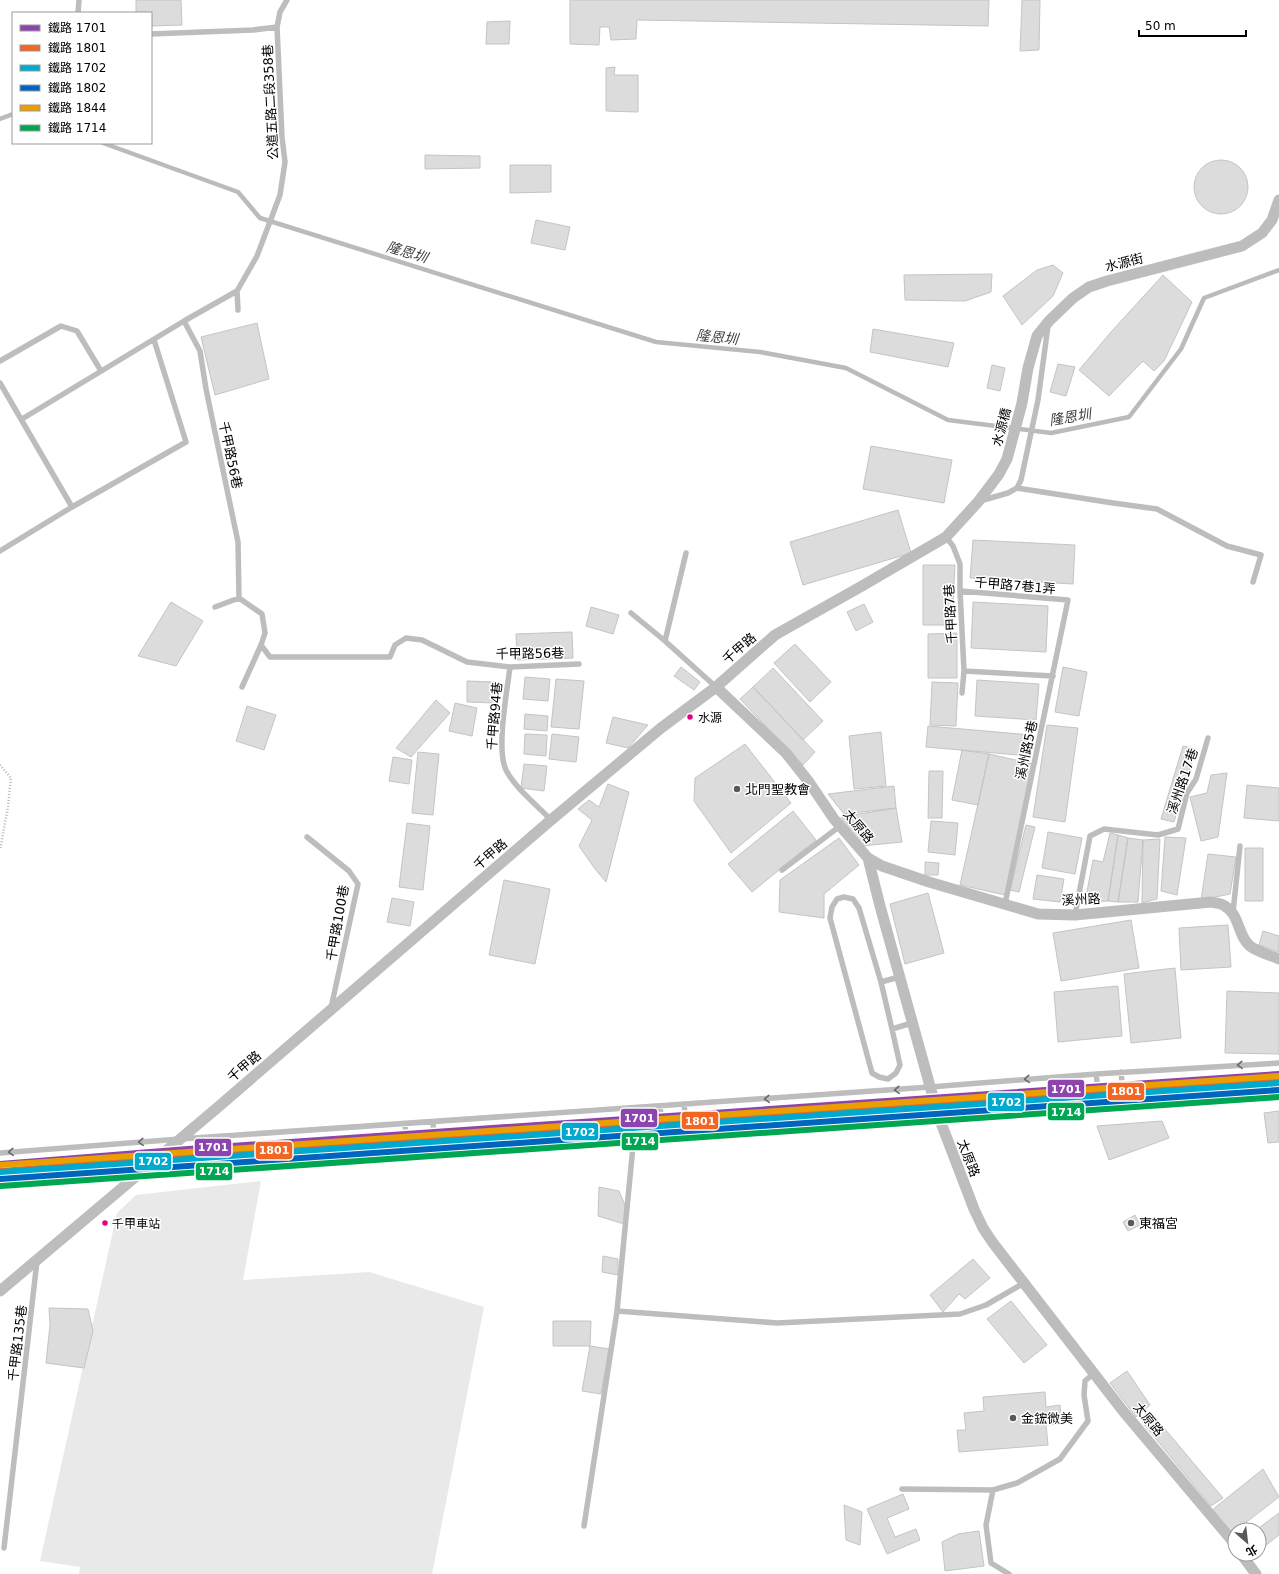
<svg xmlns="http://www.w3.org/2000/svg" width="1279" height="1574" font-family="'DejaVu Sans','Noto Sans TC',sans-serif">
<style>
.green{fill:#e9e9e9}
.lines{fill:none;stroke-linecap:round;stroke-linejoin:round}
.stream{stroke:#bbb;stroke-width:4.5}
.building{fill:#dcdcdc;stroke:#c4c4c4}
.path{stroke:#b8b8b8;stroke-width:2.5;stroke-dasharray:1 2;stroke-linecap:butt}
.service{stroke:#bdbdbd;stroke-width:5.5}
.minor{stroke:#bdbdbd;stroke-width:11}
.rail-1-casing{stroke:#fff;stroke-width:9}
.rail-2-casing{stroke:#fff;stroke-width:9}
.rail-3-casing{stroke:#fff;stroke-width:9}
.rail-4-casing{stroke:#fff;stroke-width:9}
.rail-5-casing{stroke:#fff;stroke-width:9}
.rail-6-casing{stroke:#fff;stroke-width:9}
.rail-1{stroke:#8e44ad;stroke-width:6}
.rail-2{stroke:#f26522;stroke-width:6}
.rail-3{stroke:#00a9ce;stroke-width:6}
.rail-4{stroke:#0065bd;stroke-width:6}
.rail-5{stroke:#eb9e00;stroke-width:6}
.rail-6{stroke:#00a651;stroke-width:6}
.oneway{stroke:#686868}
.bus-dot{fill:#e5007d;stroke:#fff;stroke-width:1.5}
.poi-dot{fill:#595959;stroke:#fff;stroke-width:1.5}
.labels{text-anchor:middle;stroke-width:3;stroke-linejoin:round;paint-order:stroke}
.bus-label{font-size:12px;fill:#000;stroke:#fff;text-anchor:start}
.street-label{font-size:13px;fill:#000;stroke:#fff}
.poi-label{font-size:13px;fill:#000;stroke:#fff;text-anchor:start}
.water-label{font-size:14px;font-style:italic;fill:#3f3f3f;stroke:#fff}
.line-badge{stroke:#fff;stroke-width:1.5}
.badge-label{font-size:11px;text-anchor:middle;font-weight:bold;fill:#fff}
</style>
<rect width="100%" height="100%" fill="#fff"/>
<path class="green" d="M565 1126V1135L443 1146 441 1131Z
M261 1181 243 1280 369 1272 484 1307 432 1574H79L80 1567 40 1561 117 1213 136 1195Z"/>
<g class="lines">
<path class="stream" d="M0 119 13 114
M103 143 238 192 260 218 656 342 760 352 846 368 948 420 1051 433 1129 417 1181 349 1204 298 1279 270"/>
</g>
<path class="building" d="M136 0H181L182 25 151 26V13H136Z
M570 0H989L988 26 637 20 636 39 611 40 609 27H600L599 45 570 44Z
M1022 0H1040L1039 50 1020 51Z
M510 21 509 44H486L487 22Z
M615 67 614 75H638V112L606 111V68Z
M425 155 480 156V168L425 169Z
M1194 187a27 27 0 1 1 54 0a27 27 0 1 1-54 0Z
M510 165H551V192L510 193Z
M536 220 570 227 565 250 531 243Z
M1053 265 1063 273 1053 296 1022 325 1003 296 1037 270Z
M992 274 991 292 965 301 905 300 904 275Z
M1163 275 1192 302 1164 361 1154 371 1143 361 1109 396 1079 370 1111 332Z
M257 323 269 379 215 395 201 337Z
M873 329 954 343 948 367 870 352Z
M1058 364 1075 367 1066 396 1050 392Z
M992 365 1005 368 1000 391 987 388Z
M871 446 952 460 944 503 863 489Z
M898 510 911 553 803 585 790 542Z
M973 540 1075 545 1073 584 970 578Z
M923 565H955L952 625H923Z
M171 602 203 621 176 666 138 656Z
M973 602 1048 606 1046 652 971 648Z
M864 604 873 622 856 631 847 612Z
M591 607 619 615 613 634 586 626Z
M572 632 573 658 517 660 516 634Z
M957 633V678H928V634Z
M795 644 831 682 810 702 774 663Z
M681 667 700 682 694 690 674 676Z
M1063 667 1087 672 1079 716 1055 712Z
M773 668 823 721 803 740 753 687Z
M525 677 550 679 548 701 523 699Z
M556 679 584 681 579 729 551 727Z
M977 680 1039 684 1036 720 975 716Z
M467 681 495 682 494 703 467 702Z
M932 682 958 683 956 726 930 725Z
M753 687 815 752 803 765 740 699Z
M436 700 450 713 411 757 396 748Z
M455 703 477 708 472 736 449 731Z
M247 706 276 715 264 750 236 741Z
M525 714 548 716 547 731 524 729Z
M613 717 648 725 628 748 606 743Z
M1047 725 1078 728 1065 822 1033 817Z
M928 726 1031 735 1029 756 926 747Z
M881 732 886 786 854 789 849 736Z
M525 734 547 735 546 756 524 754Z
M552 734 579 737 576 762 549 759Z
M745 744 791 803 731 853 694 801 695 778Z
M1183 746 1196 749 1174 822 1161 819Z
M962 750 989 754 978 805 952 800Z
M418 752 439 754 433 815 412 813Z
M989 754 1033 764 1005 895 960 885Z
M393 757 412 760 409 784 389 781Z
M524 764 547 766 544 791 521 788Z
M929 771H943L942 818H928Z
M1227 773 1218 837 1201 841 1190 797 1207 793 1211 775Z
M608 784 629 792 606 882 595 869 579 846 592 820 578 809 589 800 599 807Z
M1247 785 1279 788V821L1244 818Z
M894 786 896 808 844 814 828 794Z
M896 808 902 842 862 846 841 817Z
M793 811 816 840 752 892 728 864Z
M931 821 958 823 955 855 928 852Z
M407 823 430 826 423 890 399 887Z
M1026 825 1035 827 1019 892 1010 890Z
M1048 832 1082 838 1075 874 1042 868Z
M1110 833 1118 835 1108 901 1085 902 1093 860 1103 862Z
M1118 835 1128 838 1118 902 1108 901Z
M1165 837 1186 838 1177 895 1161 891Z
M839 838 859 865 824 894V918L779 912 780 880Z
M1128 838 1143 840 1138 902H1118Z
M1160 839 1157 899 1142 903 1143 840Z
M1245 848H1263V901H1245Z
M1208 854 1236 857 1230 894 1201 900Z
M925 862 939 863 938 875H925Z
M1037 875 1064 879 1060 902 1033 899Z
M504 880 550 889 535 964 489 955Z
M928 893 944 953 905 964 890 904Z
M392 898 414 902 410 926 387 922Z
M1131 920 1139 968 1061 981 1053 933Z
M1228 925 1231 967 1181 970 1179 928Z
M1263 931 1279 936V952L1259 945Z
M1175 968 1181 1038 1131 1043 1124 974Z
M1118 986 1122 1036 1058 1042 1054 992Z
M1227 991 1279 993V1054L1225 1053Z
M1279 1111V1142L1268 1143 1264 1113Z
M1162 1121 1169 1138 1109 1160 1097 1126Z
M599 1187 619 1191 625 1205 624 1224 598 1216Z
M1135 1215 1140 1225 1128 1231 1123 1222Z
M603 1256 618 1259V1275L602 1272Z
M973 1259 990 1278 965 1299 959 1294 943 1312 930 1295Z
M1011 1301 1047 1345 1024 1363 987 1319Z
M49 1308 88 1309 93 1331 84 1368 46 1363 50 1325Z
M553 1321H591L590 1346H553Z
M590 1346 609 1349 601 1394 582 1391Z
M1127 1371 1150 1405 1136 1417 1110 1383Z
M1045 1392 1046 1407 1060 1405 1061 1424 1046 1425 1048 1445 959 1452 957 1430H966L964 1413 984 1411 983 1397Z
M1153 1415 1223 1498 1211 1506 1142 1422Z
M1263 1469 1279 1497 1231 1534 1212 1510Z
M903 1494 909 1509 887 1518 895 1537 916 1529 920 1540 887 1554 867 1509Z
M844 1505 862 1512 860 1545 846 1540Z
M1279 1513V1535L1265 1546 1259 1539V1530H1256Z
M979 1531 984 1566 945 1571 942 1542 958 1534Z
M1259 1541 1263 1547 1259 1550Z"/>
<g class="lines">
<path class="path" d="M0 765 11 778 8 807 0 850"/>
<path class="service" d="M78 13 79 0
M151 34 253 30 277 27
M237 291 184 321 200 351 206 389 238 542 239 598 262 614 265 633 261 645 242 687
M238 310 237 291 257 256 280 195 285 162 282 137 277 27 280 12 287 0
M0 361 61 326 77 331 101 371
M0 383 72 507
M22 419 184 321
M1017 488 1113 503 1157 509 1227 546 1261 555 1253 582
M980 501 1008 493 1017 488 1021 480 1038 400 1048 326
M946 537 953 546 960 564V591L964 671 962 693
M0 551 72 507 186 442 154 340
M686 553 665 641 716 687
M960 591 1068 600 1005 904
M215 607 239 598
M631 613 665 641
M261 645 270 657H390L395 645 406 638 422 640 467 662 510 667 579 664
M510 667C507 692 496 749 506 770 515 788 537 805 551 820
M964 671 1053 676
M307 837 349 871 358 884 331 1008
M782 870 840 826
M1233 912 1240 846
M1075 915 1090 836 1104 829 1158 835 1178 829 1187 793 1196 779 1208 738
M899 977 881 982 859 908 853 899 844 897 837 899 832 907 830 918 872 1073 879 1077 888 1079 896 1073 900 1065 892 1029 912 1023
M881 982 892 1029
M1121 1072 1124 1102
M1096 1074 1100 1104
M684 1104 687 1132
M660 1106 663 1134
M433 1122 435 1149
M405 1124 407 1151
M0 1153 180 1139 930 1087 1096 1074 1279 1063
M0 1181 435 1149 1279 1092
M617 1311 777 1323 960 1314 986 1305 1024 1283
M902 1489 993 1490 1017 1483 1060 1459 1088 1421 1084 1395 1085 1381 1094 1373
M993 1490 986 1525 991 1563 1009 1574
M584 1526 617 1311 634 1136
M4 1548 37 1261"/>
<path class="minor" d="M716 687 786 753 809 782 834 819 868 858 880 906 938 1115 974 1209 983 1228 993 1243 1123 1411 1235 1544
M868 858 882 866 929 882 1038 914 1075 915 1211 902C1214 903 1220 903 1223 905 1240 913 1237 935 1250 946 1258 952 1270 955 1279 959
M0 1291 217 1108 551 820 661 728 716 687 775 635 862 586 946 537 978 502 999 474 1007 459 1022 403 1028 368 1037 336 1049 321 1073 298 1089 287 1107 281 1242 246 1262 233 1272 220 1279 200
M1241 1554 1256 1574"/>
<defs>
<path id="rail-1" d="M0 1164 188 1149 1279 1074"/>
<path id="rail-2" d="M1 1171 189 1156 1279 1081"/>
<path id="rail-3" d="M0 1172 1279 1083"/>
<path id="rail-4" d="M0 1179 1279 1090"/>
<path id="rail-5" d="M0 1165 1279 1076"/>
<path id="rail-6" d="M1 1186 1279 1097"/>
</defs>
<use href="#rail-1" class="rail-1-casing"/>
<use href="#rail-2" class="rail-2-casing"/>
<use href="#rail-3" class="rail-3-casing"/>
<use href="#rail-4" class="rail-4-casing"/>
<use href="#rail-5" class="rail-5-casing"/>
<use href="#rail-6" class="rail-6-casing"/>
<use href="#rail-1" class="rail-1"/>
<use href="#rail-2" class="rail-2"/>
<use href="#rail-3" class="rail-3"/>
<use href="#rail-4" class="rail-4"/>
<use href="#rail-5" class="rail-5"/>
<use href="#rail-6" class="rail-6"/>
</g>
<defs><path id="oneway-chevron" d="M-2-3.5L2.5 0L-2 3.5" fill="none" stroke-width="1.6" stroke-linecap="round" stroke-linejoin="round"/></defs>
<g class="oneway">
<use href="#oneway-chevron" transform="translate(1240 1065) rotate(177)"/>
<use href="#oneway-chevron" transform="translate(1027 1079) rotate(175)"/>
<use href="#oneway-chevron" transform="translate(897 1090) rotate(176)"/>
<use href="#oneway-chevron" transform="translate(767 1099) rotate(176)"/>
<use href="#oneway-chevron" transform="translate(141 1142) rotate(176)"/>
<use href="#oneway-chevron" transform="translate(11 1152) rotate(176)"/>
</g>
<g class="bus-dot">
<circle cx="690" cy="717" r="3.5"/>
<circle cx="105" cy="1223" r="3.5"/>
</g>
<g class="poi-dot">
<circle cx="737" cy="789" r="4"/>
<circle cx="1131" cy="1223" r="4"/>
<circle cx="1013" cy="1418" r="4"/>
</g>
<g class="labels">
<g class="bus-label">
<text x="698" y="722">水源</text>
<text x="112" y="1228">千甲車站</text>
</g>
<g class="street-label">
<text transform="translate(270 102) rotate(-93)" y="5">公道五路二段358巷</text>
<text transform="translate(1124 262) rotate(-14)" y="5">水源街</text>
<text transform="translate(1001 427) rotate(-75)" y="5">水源橋</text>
<text transform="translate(231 455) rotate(78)" y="5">千甲路56巷</text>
<text transform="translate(1015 585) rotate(5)" y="5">千甲路7巷1弄</text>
<text transform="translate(950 614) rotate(-93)" y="5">千甲路7巷</text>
<text transform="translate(739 648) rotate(-41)" y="5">千甲路</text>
<text transform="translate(530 653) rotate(-1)" y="5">千甲路56巷</text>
<text transform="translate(494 716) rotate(-85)" y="5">千甲路94巷</text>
<text transform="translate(1026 750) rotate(-78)" y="5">溪州路5巷</text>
<text transform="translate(1182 781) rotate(-71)" y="5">溪州路17巷</text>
<text transform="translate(859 826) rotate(50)" y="5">太原路</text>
<text transform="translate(490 854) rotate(-41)" y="5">千甲路</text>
<text transform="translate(1081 899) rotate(-3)" y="5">溪州路</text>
<text transform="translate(337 923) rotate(-80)" y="5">千甲路100巷</text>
<text transform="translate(244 1066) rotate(-41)" y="5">千甲路</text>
<text transform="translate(969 1158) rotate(69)" y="5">太原路</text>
<text transform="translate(17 1343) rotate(-83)" y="5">千甲路135巷</text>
<text transform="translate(1149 1419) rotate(50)" y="5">太原路</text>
</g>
<g class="poi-label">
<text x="745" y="794">北門聖教會</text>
<text x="1139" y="1228">東福宮</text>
<text x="1021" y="1423">金鋐微美</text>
</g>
<g class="water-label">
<text transform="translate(407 252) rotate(17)" y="5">隆恩圳</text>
<text transform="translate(717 337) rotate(6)" y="5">隆恩圳</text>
<text transform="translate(1070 417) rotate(-9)" y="5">隆恩圳</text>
</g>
</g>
<g class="line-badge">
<rect x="1047" y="1079" width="38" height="19" rx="4" fill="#8e44ad"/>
<rect x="1107" y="1082" width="38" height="19" rx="4" fill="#f26522"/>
<rect x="987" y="1092" width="38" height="20" rx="4" fill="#00a9ce"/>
<rect x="1047" y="1102" width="38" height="19" rx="4" fill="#00a651"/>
<rect x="620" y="1108" width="38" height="20" rx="4" fill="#8e44ad"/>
<rect x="681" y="1111" width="38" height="19" rx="4" fill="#f26522"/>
<rect x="561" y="1122" width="38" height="19" rx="4" fill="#00a9ce"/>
<rect x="621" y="1132" width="38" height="19" rx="4" fill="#00a651"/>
<rect x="194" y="1138" width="38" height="19" rx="4" fill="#8e44ad"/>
<rect x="255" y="1141" width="38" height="19" rx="4" fill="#f26522"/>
<rect x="134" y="1152" width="38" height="19" rx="4" fill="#00a9ce"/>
<rect x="195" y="1162" width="38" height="19" rx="4" fill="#00a651"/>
</g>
<g class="badge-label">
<text x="1066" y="1093">1701</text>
<text x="1126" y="1095">1801</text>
<text x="1006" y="1106">1702</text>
<text x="1066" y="1116">1714</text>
<text x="639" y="1122">1701</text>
<text x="700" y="1125">1801</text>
<text x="580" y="1136">1702</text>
<text x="640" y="1145">1714</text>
<text x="213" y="1151">1701</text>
<text x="274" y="1154">1801</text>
<text x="153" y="1165">1702</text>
<text x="214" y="1175">1714</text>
</g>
<rect x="12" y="12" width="140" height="132" fill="#ffffff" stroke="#999999"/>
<rect x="20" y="25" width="20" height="6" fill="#8e44ad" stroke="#999999"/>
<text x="48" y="32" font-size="12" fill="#000000">鐵路 1701</text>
<rect x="20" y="45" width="20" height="6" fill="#f26522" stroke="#999999"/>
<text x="48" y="52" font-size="12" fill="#000000">鐵路 1801</text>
<rect x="20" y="65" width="20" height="6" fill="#00a9ce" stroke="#999999"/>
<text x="48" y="72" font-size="12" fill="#000000">鐵路 1702</text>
<rect x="20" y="85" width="20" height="6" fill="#0065bd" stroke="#999999"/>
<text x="48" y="92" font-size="12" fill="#000000">鐵路 1802</text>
<rect x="20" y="105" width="20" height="6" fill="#eb9e00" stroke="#999999"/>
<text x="48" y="112" font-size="12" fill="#000000">鐵路 1844</text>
<rect x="20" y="125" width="20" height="6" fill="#00a651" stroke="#999999"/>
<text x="48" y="132" font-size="12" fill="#000000">鐵路 1714</text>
<g transform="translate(1247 1542) rotate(152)"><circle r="19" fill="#ffffff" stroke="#999999"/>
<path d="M0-3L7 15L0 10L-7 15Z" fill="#595959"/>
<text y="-6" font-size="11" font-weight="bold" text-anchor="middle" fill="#000000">北</text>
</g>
<path d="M1139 30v6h107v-6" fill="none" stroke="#000000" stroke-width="2"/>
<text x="1145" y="30" font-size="12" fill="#000000" stroke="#ffffff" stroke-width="3" paint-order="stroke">50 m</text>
</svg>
